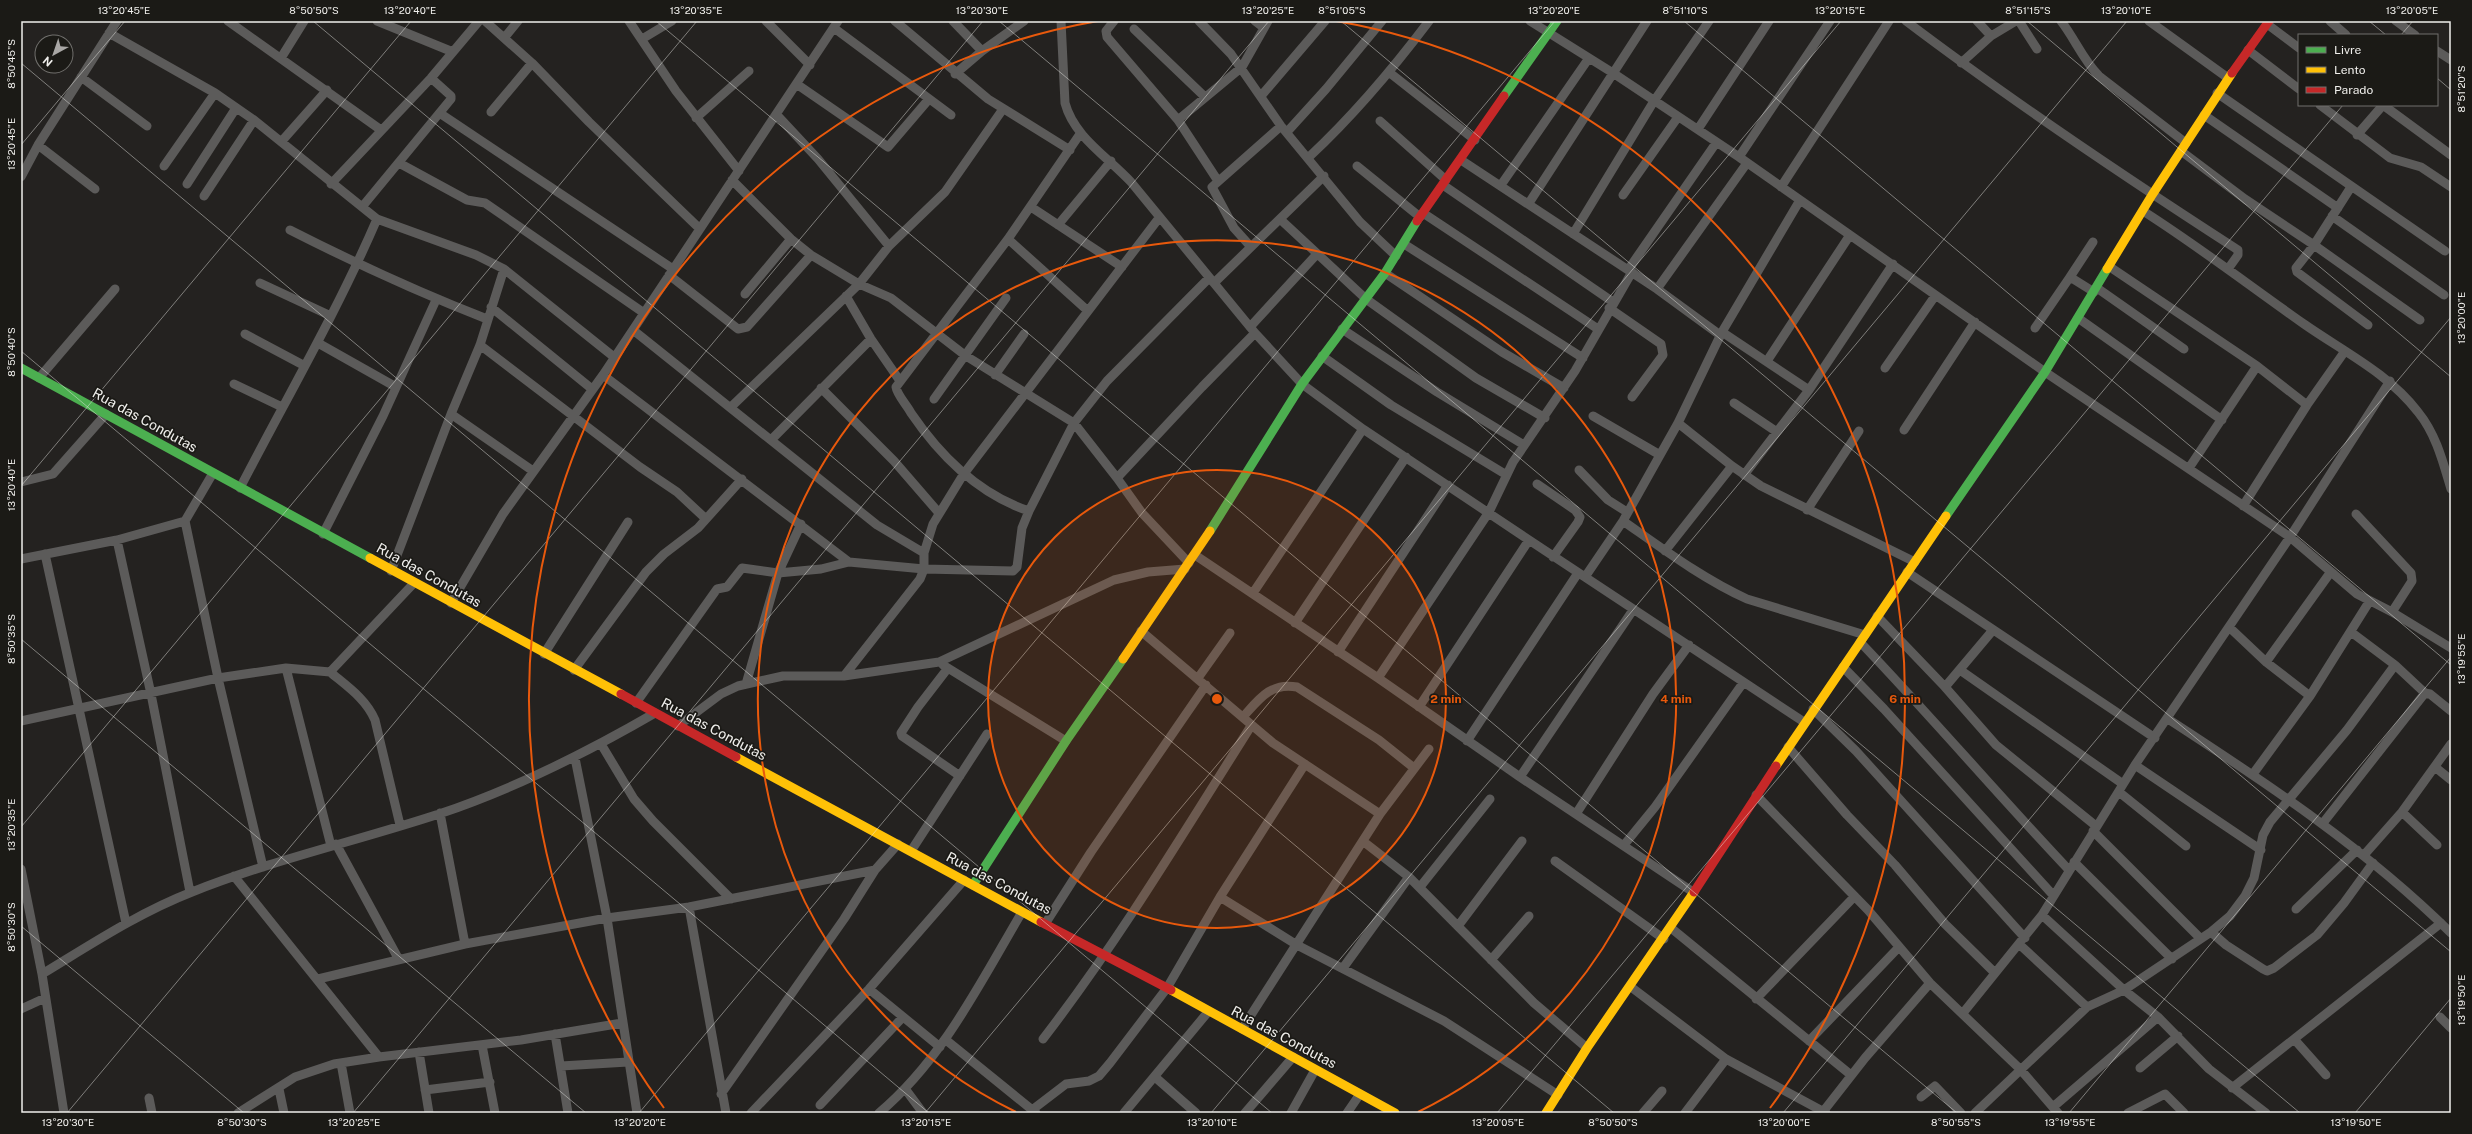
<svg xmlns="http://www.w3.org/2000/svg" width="2472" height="1134" font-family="'Public Sans',sans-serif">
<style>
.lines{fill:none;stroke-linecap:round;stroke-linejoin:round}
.street{stroke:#5c5b5a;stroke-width:9}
.fast{stroke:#4caf50;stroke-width:9}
.slow{stroke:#ffc107;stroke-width:9}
.jam{stroke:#c62828;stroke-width:9}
.ticks{fill:none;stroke:#f0efec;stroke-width:1;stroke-opacity:0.45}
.ring{fill:none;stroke:#e8590c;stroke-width:2}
.labels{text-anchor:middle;stroke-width:3.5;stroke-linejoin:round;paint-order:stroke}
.street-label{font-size:14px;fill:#f0efec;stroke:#1b1a16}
.centre{fill:#e8590c;stroke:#1b1a16;stroke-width:2}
.ring-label{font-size:12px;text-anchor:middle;font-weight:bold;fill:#e8590c;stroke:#1b1a16;stroke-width:3.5;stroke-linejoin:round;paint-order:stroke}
.neatline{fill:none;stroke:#f0efec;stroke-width:1.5}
.ticks-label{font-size:10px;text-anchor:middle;fill:#f0efec}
</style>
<rect width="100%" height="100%" fill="#242220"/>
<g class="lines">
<path class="street" d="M228 21 381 130
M377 21 453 52
M485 21 532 63 589 122 700 229
M629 21 676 91 739 171
M766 21 810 65
M895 21 988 99 1070 150
M953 21 982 51
M1061 21 1065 103C1074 137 1108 157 1131 182L1255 333 1302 384 1363 429 1529 540 1804 722
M1114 21 1106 31 1107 37 1178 120 1218 181
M1199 21 1231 54 1281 126 1360 222 1396 256
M1255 21 1264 28
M1530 21 1613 73 1739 157 2045 372 2290 537 2357 594 2392 612 2451 648
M1906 21C2013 102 2125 177 2238 250V255L2228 269
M1977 21 1991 36
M2019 21 2037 49
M2061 21C2075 39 2083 60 2099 76L2186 143
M2149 21 2228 78
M2330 21 2346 35
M2396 21 2415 35
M2267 24 2299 48
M834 28 951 115
M1134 29 1205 97
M109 33 215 93 254 120 377 219 476 255 504 269 614 357
M505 37 518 21
M642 39 672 21
M2248 50 2299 89
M2437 51 2451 60
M281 58 304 21
M1961 63 1991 36 2016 21
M1390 73 1475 140
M955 74 982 51 1024 21
M81 77 147 126
M798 85 888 147 929 99
M2217 93 2445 251
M1261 96 1325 21
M2320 105 2390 158 2421 167 2451 187
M491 112 532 63
M441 114 673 269
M2204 115 2338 208
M696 118 749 71
M1178 120 1242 67 1268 21
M1380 121 1446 180
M1698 129 1769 21
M1287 132 1326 89 1382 21
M2357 135 2383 105 2451 155
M281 142 327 90
M38 145 95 189
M2181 151 2245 199 2314 245 2351 187
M1309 157C1354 115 1392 70 1429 21
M1739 157 1830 21
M1461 160 1657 289 1720 335
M399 163 467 200 485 203 644 313
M164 166 215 93
M1357 166 1420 217
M21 177 38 145 117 21
M732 180 791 239 811 255 859 284 891 298 966 356 1074 423 1117 478 1142 513 1189 563
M187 184 236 108
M331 184 431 78 479 21
M1443 185 1613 302
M1501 185 1589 58
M1781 187 1889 21
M1623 195 1678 117
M204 196 254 120
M1529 203 1647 21
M362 207 451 99V96L431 78
M1031 207 1122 267
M2143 211C2198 246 2250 286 2304 324 2344 352 2388 373 2418 412 2436 434 2443 462 2451 489
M1423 213 1598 329
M2332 216 2444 295
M1281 220 1366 299 1476 378 1545 418
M1058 225 1111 161
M290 230C355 263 420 293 487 319
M1573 234 1654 101 1709 21
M1008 239 1088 311
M1404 244 1583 358
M889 246 945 192 1003 109
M1251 247 1234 228 1212 187 1281 126
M2110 267 2257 366 2307 405
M1628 270 1716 143
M1385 273 1502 352 1564 388
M669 275 738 329 747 327 811 255
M2070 277 2093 242
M260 283 331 316
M1214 283 1324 176
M2097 288 2184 349
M1657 289 1747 163
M745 294 791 239
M846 296 871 339 900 381
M491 307 592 389
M1609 308 1661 344 1663 355 1632 397
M2078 318 2222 420
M2368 325 2297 272 2296 268 2314 245 2420 320
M1250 327 1317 254
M2035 328 2070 277 2094 292
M1342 329 1437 392 1524 445
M633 330 877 525 924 553
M1722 332 1809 390
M245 334 305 366
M318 343 396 387
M480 345 640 467 677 492 706 519
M1322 356 1391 405 1505 474
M1767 361 1850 235
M1885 368 1935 296
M603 375 849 562 924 569 1013 571 1017 567 1022 528 1029 511 1074 423 1107 381 1209 278
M995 375 1024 334
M39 378 115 289
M234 384 282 407
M821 388 894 461 939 513
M934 399 1006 298
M1734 403 1777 432
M732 406 859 284 889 246 818 159 777 115
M451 414 533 471
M1593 416 1660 455
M1678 423 1732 466 1761 486 1915 562
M1904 430 1975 322
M772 439 871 339
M2189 468 2257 366
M1579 470 1608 500 1627 512
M1744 475 1809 390 1893 264
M1117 478 1202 387 1255 333
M21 482 53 474 106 414
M1537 484 1575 510 1580 517 1578 522 1553 557
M240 488C286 399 337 312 377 219
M2243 506 2307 405 2345 351
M1807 510 1859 431
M1029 511C978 494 941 457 911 413 907 405 897 395 896 387L1008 239 1080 134
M2356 514 2411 573 2412 581 2392 612
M185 521 218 678 263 867
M1623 521C1663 549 1703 579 1747 599L1865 635
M323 534 383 416 436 300
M117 540 151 694 190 892
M1665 551 1732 466
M45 554 126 923
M1195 555 1378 678 1520 777 1693 892
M21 559 117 540 185 521 213 473
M391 571 451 414 480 345 504 269
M1907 572 2155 738
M1585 577 1623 521 1678 423 1722 332 1800 200
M1253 593 1363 429
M451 603 503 514 603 375 838 21
M1877 616 1945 687 1996 745 2096 826
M1295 623 1406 457
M2229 627 2266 662 2310 696
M1141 631 1273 743 1380 814
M2351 632 2395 665 2425 693 2430 694 2451 711
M1860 642C1931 716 1998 795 2069 870
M1338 652 1448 485
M544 654 628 522
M2266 662 2330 573
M943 665 1066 741
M1843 667 1884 709 2053 895
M286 668 331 846
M948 668 918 707 901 733 902 736 960 776
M574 670 646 572 664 554 698 528 742 479
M1960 670 2123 784
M330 672C348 687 366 699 375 720L400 825
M844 676 920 579 924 569V553L933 524 963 475 1159 218
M1198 678 1230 633
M1378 678 1489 512 1513 462 1575 371 1632 272
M746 684 778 573 801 524
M1945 687 1993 630
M636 703 717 589 727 587 742 568 778 573 821 569 849 562
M1419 707 1529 540
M1813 709 1856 751 2025 938
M1243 717C1259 699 1271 682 1297 687L1379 740 1414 768
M2168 719C2268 784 2366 849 2451 933
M21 721 218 678 286 668 330 672 414 583
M678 726 721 694 738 686 783 676H844L939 662 1114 580 1148 572 1185 569
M1467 741 1578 573
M601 744 634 799 653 821 731 899
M1788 747 1847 815 1895 865 1945 924 1994 972
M575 758 607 918 637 1113
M2135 765 2261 850
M2435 767 2451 780
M2253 774 2310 696 2369 602
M1520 777 1633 610
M2119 792 2186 846
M1756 795 1868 910 1930 983 2020 1069 2058 1113
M2402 812 2437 845
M440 813 465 944
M1576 814 1653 694 1689 645
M2323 823 2425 693
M2093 831 2200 938
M1364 842 1409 877 1534 1003 1587 1048
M336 844 398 958
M1624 845 1655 807 1743 683
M911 851 987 734
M2364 855 2402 812 2451 744
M1555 861 1664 939
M2074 862 2172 959
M21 869 42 974 64 1113
M234 876 379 1057
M1420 887 1490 799
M1220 897 1297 945 1444 1021 1558 1095
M689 907 726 1113
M2296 909 2357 850
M2042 915 2124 990 2158 1017 2209 1069 2266 1113
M1045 924 1091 852 1206 685
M1458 926 1522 841
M1671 928 1851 1075
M2211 932 2226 945 2263 969 2267 971 2274 968 2317 935 2344 903 2373 863
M2019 944 2087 1007
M1491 960 1529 916
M1343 968 1409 877
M42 974C90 945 138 913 192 892 272 860 357 841 439 814 514 789 586 753 655 713
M318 979 465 944 607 918 689 907 875 870
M1631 987 1726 1059 1826 1113
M869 989 940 1047
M1756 999 1854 897
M21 1009 45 998
M1963 1013 2042 915 2135 765 2290 537 2390 381
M2440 1017 2451 1028
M1242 1029 1380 814 1429 749
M555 1034 568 1113
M1043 1039C1120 939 1184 832 1251 726
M2294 1039 2326 1075
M946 1040 1036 1113
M1809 1041 1899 947
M482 1045 495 1113
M419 1052 429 1113
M341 1063 350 1113
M561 1066 628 1062
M2140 1068 2178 1036
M1155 1077 1196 1113
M2232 1088 2441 923
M279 1089 284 1113
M425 1090 490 1082
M906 1090 923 1113
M721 1094 844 919 875 870 898 844
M1921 1097 1935 1086 1961 1113
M149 1098 152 1113
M820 1105 903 1017
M2053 1107 2158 1017
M1032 1110 1066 1084 1089 1081 1099 1076 1110 1063 1167 988 1220 897 1305 764
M238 1113 295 1077 334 1064 379 1057 521 1040 622 1023
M751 1113 869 989 964 880
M879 1113C943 1059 980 983 1022 912
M1124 1113 1208 1012
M1245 1113 1293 1057
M1291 1113 1315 1070
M1347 1113 1360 1094
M1643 1113 1662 1091
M1685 1113 1726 1059
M1822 1113 1865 1058 1930 983
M1975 1113 2087 1007 2124 990 2211 932 2230 916 2245 896 2254 878 2263 835 2270 822 2347 730 2395 665
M2128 1113 2165 1094 2184 1113"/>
<path class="fast" d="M1504 96 1557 21
M21 368 370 558
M1946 516 2045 372 2107 269
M1210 531 1302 384 1385 273 1417 221
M973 885 1066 741 1123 659"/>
<path class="slow" d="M2107 269 2152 195 2232 73
M370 558 621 694
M1123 659 1210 531
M736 757 1041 922
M1776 766 1946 516
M1171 990 1395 1113
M1546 1113 1587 1048 1694 892"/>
<path class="jam" d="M2232 73 2269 21
M1417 221 1504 96
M621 694 736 757
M1694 892 1776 766
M1041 922 1171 990"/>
</g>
<path class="ticks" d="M313 21 1614 1113M656 21 1957 1113M999 21 2300 1113M1341 21 2451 952M1684 21 2451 665M2027 21 2451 377M2369 21 2386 35M2401 35 2413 21M21 63 1272 1113M2437 78 2451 90M21 145 125 21M21 351 929 1113M21 486 411 21M21 639 586 1113M21 827 697 21M21 926 244 1113M67 1113 983 21M353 1113 1269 21M639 1113 1555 21M925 1113 1841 21M1211 1113 2127 21M1497 1113 2343 105M1783 1113 2451 317M2069 1113 2451 657M2355 1113 2451 998"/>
<circle cx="1217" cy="699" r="229" fill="#e8590c" fill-opacity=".12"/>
<g class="ring">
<circle cx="1217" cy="699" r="229"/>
<path d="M1016 1112A459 459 0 1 1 1418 1112"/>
<path d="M664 1108A688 688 0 0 1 1098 21M1336 21A688 688 0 0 1 1770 1108"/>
</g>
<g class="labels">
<g class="street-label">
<text transform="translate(145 420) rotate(29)" y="5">Rua das Condutas</text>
<text transform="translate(429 575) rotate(29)" y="5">Rua das Condutas</text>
<text transform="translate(714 729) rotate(28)" y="5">Rua das Condutas</text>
<text transform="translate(999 883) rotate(28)" y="5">Rua das Condutas</text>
<text transform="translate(1284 1037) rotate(28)" y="5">Rua das Condutas</text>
</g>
</g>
<circle cx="1217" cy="699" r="6" class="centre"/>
<g class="ring-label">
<text x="1446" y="703">2 min</text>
<text x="1676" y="703">4 min</text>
<text x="1905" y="703">6 min</text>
</g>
<rect width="2472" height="1134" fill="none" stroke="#1b1a16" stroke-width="44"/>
<rect x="2298" y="34" width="140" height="72" fill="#1b1a16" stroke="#706f6c"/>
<rect x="2306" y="47" width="20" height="6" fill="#4caf50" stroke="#706f6c"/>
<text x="2334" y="54" font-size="12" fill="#f0efec">Livre</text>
<rect x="2306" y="67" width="20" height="6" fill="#ffc107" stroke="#706f6c"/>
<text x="2334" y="74" font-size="12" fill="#f0efec">Lento</text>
<rect x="2306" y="87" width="20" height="6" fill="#c62828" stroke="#706f6c"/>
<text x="2334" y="94" font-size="12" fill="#f0efec">Parado</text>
<g transform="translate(54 54) rotate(220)"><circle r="19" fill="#1b1a16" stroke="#706f6c"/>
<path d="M0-3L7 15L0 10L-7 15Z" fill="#a9a7a5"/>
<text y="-6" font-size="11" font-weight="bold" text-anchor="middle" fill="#f0efec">N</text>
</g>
<rect x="22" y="22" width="2428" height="1090" class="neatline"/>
<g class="ticks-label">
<text x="124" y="14">13°20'45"E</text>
<text x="314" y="14">8°50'50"S</text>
<text x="410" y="14">13°20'40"E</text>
<text x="696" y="14">13°20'35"E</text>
<text x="982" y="14">13°20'30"E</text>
<text x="1268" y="14">13°20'25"E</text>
<text x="1342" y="14">8°51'05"S</text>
<text x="1554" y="14">13°20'20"E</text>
<text x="1685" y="14">8°51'10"S</text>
<text x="1840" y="14">13°20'15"E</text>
<text x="2028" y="14">8°51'15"S</text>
<text x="2126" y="14">13°20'10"E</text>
<text x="2412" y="14">13°20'05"E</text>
<text transform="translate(11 64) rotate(-90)" y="4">8°50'45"S</text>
<text transform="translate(2461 89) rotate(-90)" y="4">8°51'20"S</text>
<text transform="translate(11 144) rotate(-90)" y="4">13°20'45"E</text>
<text transform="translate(2461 318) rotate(-90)" y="4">13°20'00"E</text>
<text transform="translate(11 352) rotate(-90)" y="4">8°50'40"S</text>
<text transform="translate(11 485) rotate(-90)" y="4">13°20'40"E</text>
<text transform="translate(11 639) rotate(-90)" y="4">8°50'35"S</text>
<text transform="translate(2461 659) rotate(-90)" y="4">13°19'55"E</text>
<text transform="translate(11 825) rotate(-90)" y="4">13°20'35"E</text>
<text transform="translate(11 927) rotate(-90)" y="4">8°50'30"S</text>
<text transform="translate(2461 1000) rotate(-90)" y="4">13°19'50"E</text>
<text x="68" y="1126">13°20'30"E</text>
<text x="242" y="1126">8°50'30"S</text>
<text x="354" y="1126">13°20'25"E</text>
<text x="640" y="1126">13°20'20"E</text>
<text x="926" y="1126">13°20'15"E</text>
<text x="1212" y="1126">13°20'10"E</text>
<text x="1498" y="1126">13°20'05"E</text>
<text x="1613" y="1126">8°50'50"S</text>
<text x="1784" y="1126">13°20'00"E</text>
<text x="1956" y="1126">8°50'55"S</text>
<text x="2070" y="1126">13°19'55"E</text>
<text x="2356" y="1126">13°19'50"E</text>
</g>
</svg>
